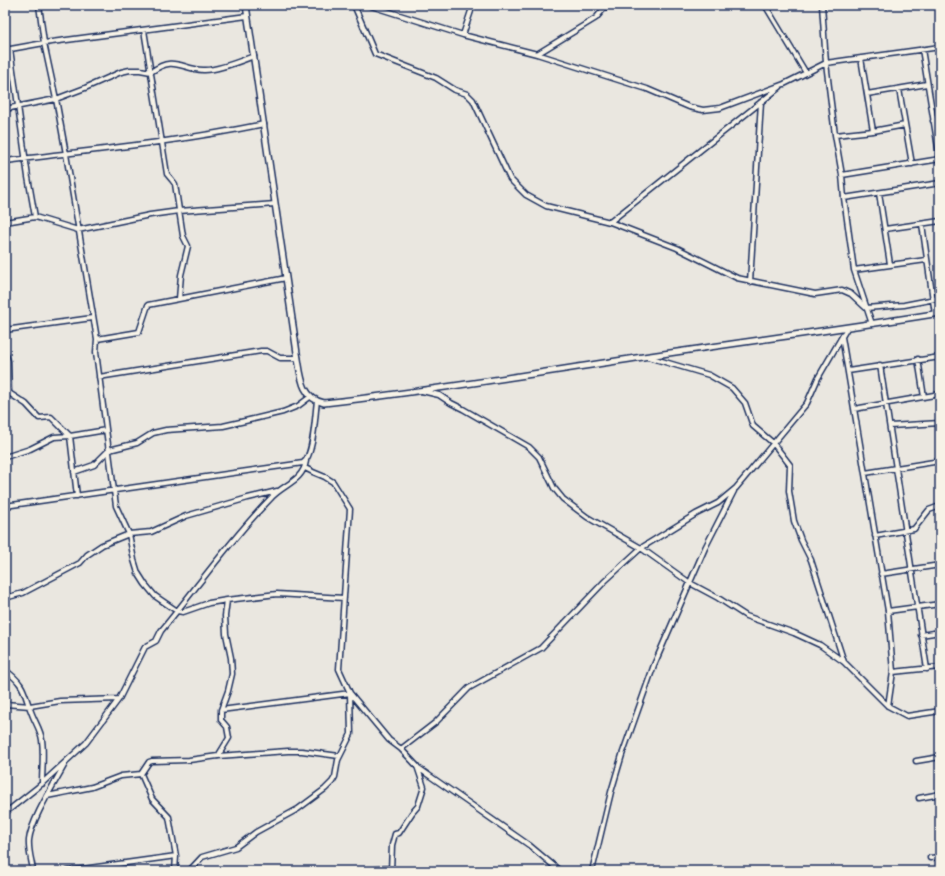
<svg xmlns="http://www.w3.org/2000/svg" width="945" height="876" font-family="Pangolin,sans-serif">
<style>
.lines{fill:none;stroke-linecap:round;stroke-linejoin:round}
.minor-casing{stroke:#1b2f5e;stroke-width:7}
.tertiary-casing{stroke:#1b2f5e;stroke-width:8}
.minor{stroke:#f7f3e8;stroke-width:4}
.tertiary{stroke:#f7f3e8;stroke-width:5}
</style>
<rect width="100%" height="100%" fill="#eae7e0"/>
<filter id="ink" filterUnits="userSpaceOnUse"><feTurbulence type="fractalNoise" baseFrequency=".025" numOctaves="2"/><feDisplacementMap in="SourceGraphic" scale="8" xChannelSelector="R" yChannelSelector="G"/><feConvolveMatrix kernelMatrix="1 2 1 2 8 2 1 2 1" color-interpolation-filters="sRGB"/></filter>
<g filter="url(#ink)">
<g class="lines">
<defs>
<path id="minor" d="M39 5 44 43 56 99 66 154 97 339 96 352 116 506 129 534 134 560 138 573 145 584 155 596 177 611 183 612 209 603 227 600 277 594 344 598
M354 5 375 54 436 78 455 90 467 94 473 100 510 179 526 195 546 206 610 222 677 248 737 278 815 294 842 290 851 294 866 308 904 305 940 298
M368 5 463 35 537 54 647 89 689 107 703 110 720 108 784 84 826 63 822 5
M765 5 806 73
M144 30 167 174 172 180 175 184 183 236 188 246 181 275 179 299
M463 35 473 5
M10 49 28 177 35 217
M922 49 940 160
M5 50 44 43 247 16
M537 54 596 18 607 5
M861 58 873 131
M899 89 912 164
M867 94 927 84
M5 109 56 99 85 88 121 72 130 70H140L151 72C174 55 181 69 203 70 217 71 241 61 254 56
M933 121 940 119
M835 135 873 131 905 125
M5 161C92 150 178 142 264 124
M842 175 940 159
M879 193 890 264
M844 198 940 183
M5 222 35 217 78 230 150 215 179 211 275 204
M610 222 780 87
M922 224 935 314
M885 229 940 221
M854 270 926 260
M750 282 761 102
M872 324 854 270 844 198 842 175 835 135 826 63 940 47
M5 330 92 318
M842 337 888 611 893 672 888 706
M97 339 139 332 148 305 286 278
M5 352 8 361 9 393 26 404 39 418 51 417 70 436 77 496
M648 357 709 375 732 388 745 403 753 426 773 443 790 465 789 491 794 521 801 540 811 560 844 662
M918 359 924 397
M880 365 927 669
M848 371 940 357
M99 377 261 351H267L280 358H298
M422 391 439 395 451 403 463 409 529 447 539 457 554 488 563 499 587 517 641 548 690 583 718 598 746 616 794 633 820 645 844 662 888 706 907 716 940 711
M854 409 940 394
M890 426 940 423
M5 457 30 449 54 437 70 436 106 430
M74 472 94 465 109 450 137 443 153 433 166 430 223 426 245 421 283 412 298 406 310 397
M865 473 940 461
M5 506 303 463C314 456 315 414 317 401
M875 536 914 529 929 510 940 506
M881 574 940 565
M5 598 23 593 80 563 87 555 102 545 129 534 151 532 186 516 248 498 277 491
M888 611 940 604
M921 635 940 632
M5 670C26 685 23 692 32 714 35 722 41 731 42 740 44 755 42 769 42 784
M893 672 940 667
M5 704 30 706 60 701 119 699
M221 710 350 693 389 740 401 749 417 766 424 787 418 806 412 813 399 833 395 834 392 845 391 871
M401 749 436 722 469 688 541 648 605 581 641 548 696 514 718 503 736 488 807 403 818 378 847 328
M218 756 229 738 227 727 221 720V710L228 691 232 674 231 658 226 634 225 616 227 600
M916 761 940 757
M417 767 529 845 560 871
M141 774 152 799 169 817 176 856 175 871
M47 796 92 787 121 776 141 774 149 762 152 761 189 760 218 756 288 751H302L339 756
M919 798 940 794
M5 813 38 787 86 743 119 699 145 647 156 641 161 631C198 586 231 539 272 497 284 484 303 481 306 461
M930 858 940 857
M33 871C32 861 28 851 29 840 31 820 56 781 66 762
M68 871 176 856
M189 871 202 857 236 847 256 832 298 809 325 789 332 782 335 777 338 760 351 734 350 693 339 669 350 509 333 482 325 477 313 472 305 468
M359 871 391 868
M592 871 611 792 622 755 654 665 705 548 734 491"/>
<path id="tertiary" d="M246 5 297 353C301 373 300 398 324 403 431 391 537 373 643 357 742 342 841 329 940 313"/>
</defs>
<use href="#minor" class="minor-casing"/>
<use href="#tertiary" class="tertiary-casing"/>
<use href="#minor" class="minor"/>
<use href="#tertiary" class="tertiary"/>
</g>
</g>
<rect width="945" height="876" fill="none" stroke="#f7f3e8" stroke-width="20"/>
<rect x="10" y="10" width="925" height="856" fill="none" stroke="#1b2f5e" stroke-width="1.5" filter="url(#ink)"/>
</svg>
